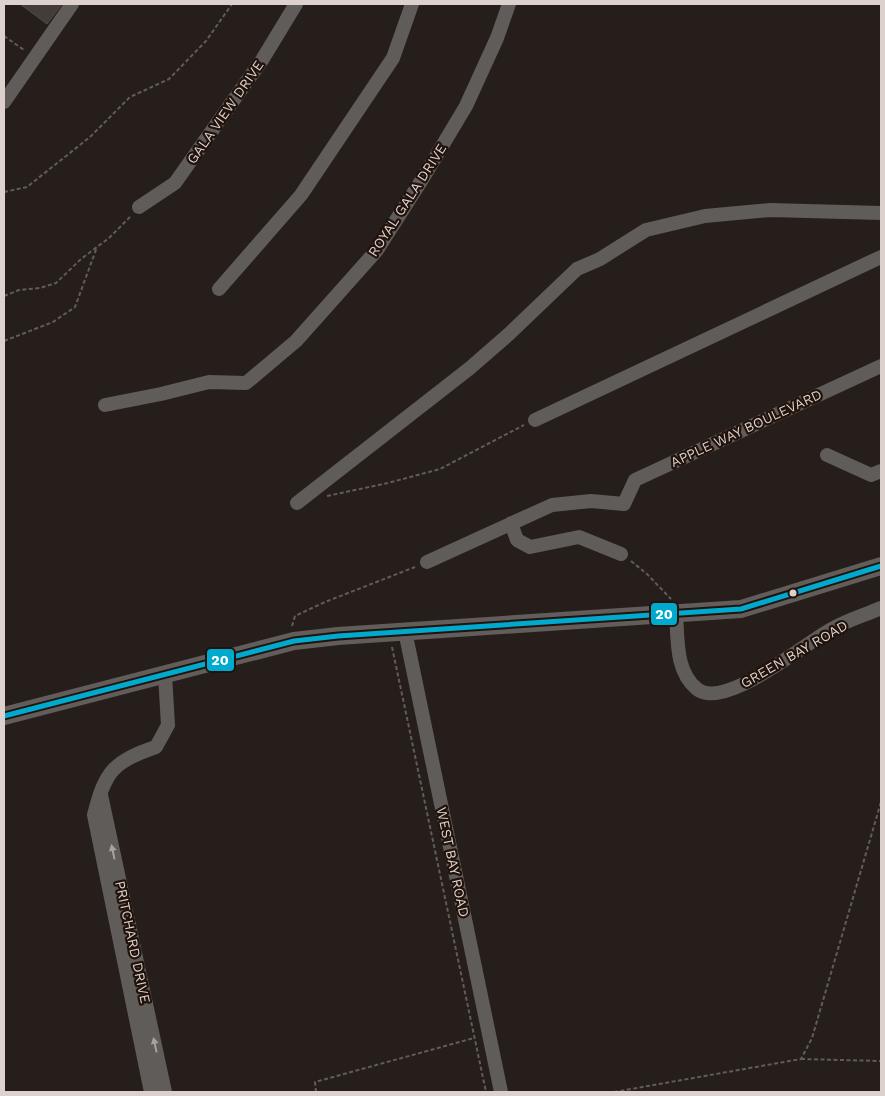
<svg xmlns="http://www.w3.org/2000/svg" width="885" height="1096" font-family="'Work Sans',sans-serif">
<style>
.building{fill:#433c38;stroke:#514a47}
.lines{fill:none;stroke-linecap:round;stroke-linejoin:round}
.path{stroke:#615c5a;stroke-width:2;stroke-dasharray:4 2.5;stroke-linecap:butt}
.minor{stroke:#605c5a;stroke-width:14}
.major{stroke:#625c5a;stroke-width:18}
.bus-1-casing{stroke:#21130c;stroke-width:9}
.bus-1{stroke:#00a9ce;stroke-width:5}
.oneway{fill:#aaa29e}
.bus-dot{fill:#dcd1cc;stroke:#21130c;stroke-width:2}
.labels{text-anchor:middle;stroke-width:4.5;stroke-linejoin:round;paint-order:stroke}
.street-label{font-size:14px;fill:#dcd1cc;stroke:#21130c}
.line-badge{stroke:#21130c;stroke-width:2}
.badge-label{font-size:14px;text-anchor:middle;font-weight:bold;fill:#fff}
</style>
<rect width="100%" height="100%" fill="#261e1a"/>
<path class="building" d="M20 4H62L47 24Z"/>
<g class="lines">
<path class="path" d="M4 36 24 50
M4 192 27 187 90 137 130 97 169 79 206 41 232 4
M4 296 19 290 40 288 56 283 81 259 109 238 131 216
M4 341 53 322 75 307 97 247
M327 496 388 483 440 469 524 425
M631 561 647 574 671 599
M292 626 295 616 325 602 415 567
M392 647 486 1092
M801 1059 881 1061
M316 1092 315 1082 474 1038
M614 1092 801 1059 812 1038 881 802"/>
<path class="minor" d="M4 102 72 4
M139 207 175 183 262 60 296 4
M219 289 301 195 393 58 412 4
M105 405 161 394 209 382 246 383 296 341 377 250 423 178 466 106 497 38 509 4
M535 420 881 257
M827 455 871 475 881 471
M297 503 470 368 509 334 577 269 600 259 646 230 705 216 770 210 881 213
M511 523 517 540 530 547 579 537 621 554
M427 562 552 505 591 501 624 504 635 480 881 366
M676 613C678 639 675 671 697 689 725 711 805 643 832 629 847 620 865 615 881 608
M405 631 501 1092
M101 795 165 1092
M151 1092 94 815C105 771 114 761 156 747L168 725 165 675"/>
<path class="major" d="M4 716 294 641 338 636 741 609 881 566"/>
<defs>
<path id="bus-1" d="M4 716 294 641 338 636 741 609 881 566"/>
</defs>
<use href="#bus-1" class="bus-1-casing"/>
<use href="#bus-1" class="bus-1"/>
</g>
<defs><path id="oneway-solid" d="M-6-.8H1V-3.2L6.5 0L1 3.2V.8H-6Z" transform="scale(1.25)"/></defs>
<g class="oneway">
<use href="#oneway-solid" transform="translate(113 852) rotate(-102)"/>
<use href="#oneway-solid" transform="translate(155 1045) rotate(-102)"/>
</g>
<circle class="bus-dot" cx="793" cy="593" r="4.5"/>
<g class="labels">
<g class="street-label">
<text transform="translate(225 112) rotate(-55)" y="5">GALA VIEW DRIVE</text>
<text transform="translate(407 200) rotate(-57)" y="5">ROYAL GALA DRIVE</text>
<text transform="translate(746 428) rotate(-25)" y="5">APPLE WAY BOULEVARD</text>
<text transform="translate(794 654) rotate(-30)" y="5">GREEN BAY ROAD</text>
<text transform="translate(453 862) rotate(78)" y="5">WEST BAY ROAD</text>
<text transform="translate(133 942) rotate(78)" y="5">PRITCHARD DRIVE</text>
</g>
</g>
<g class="line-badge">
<rect x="650" y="602" width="28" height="24" rx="5" fill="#00a9ce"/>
<rect x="206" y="648" width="29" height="24" rx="5" fill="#00a9ce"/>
</g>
<g class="badge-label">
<text x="664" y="619">20</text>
<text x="220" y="665">20</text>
</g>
<rect width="885" height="1096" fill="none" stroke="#dcd1cc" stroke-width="10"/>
</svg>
